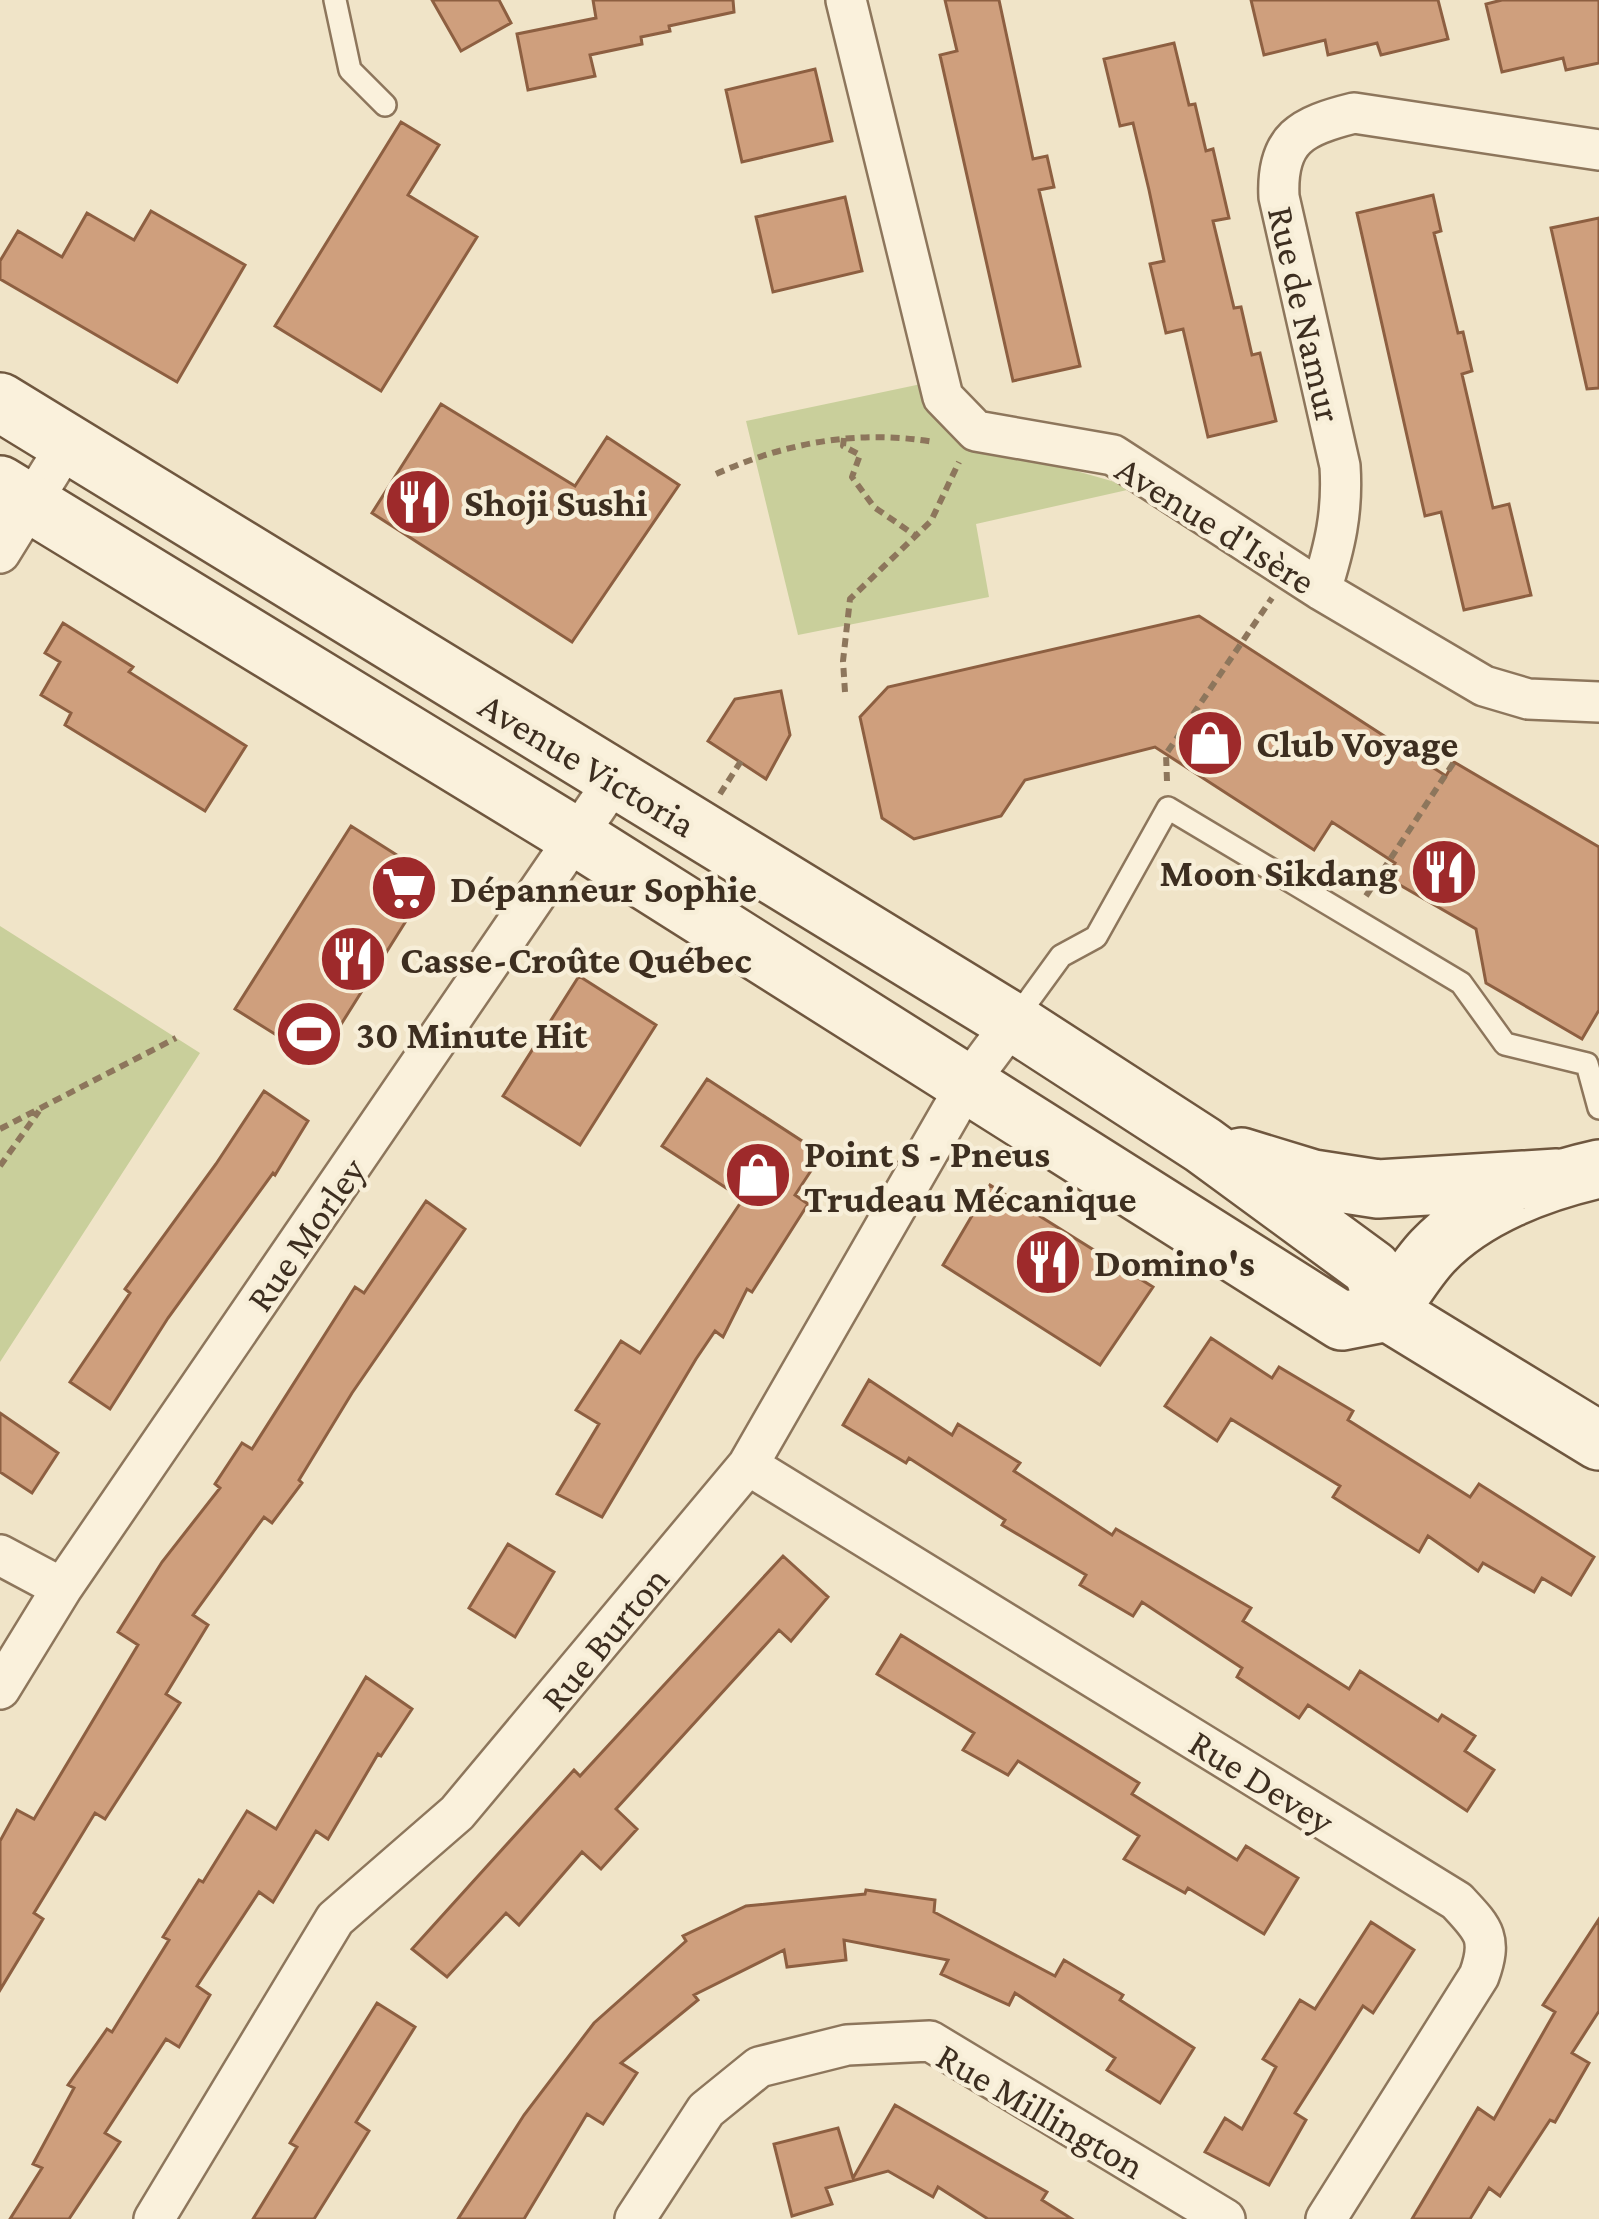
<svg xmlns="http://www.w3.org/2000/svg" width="1599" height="2219" font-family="'Crimson Pro',serif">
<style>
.green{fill:#c9cf9b}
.building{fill:#cf9f7d;stroke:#8d5f41;stroke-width:3}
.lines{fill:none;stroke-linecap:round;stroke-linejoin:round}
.lane-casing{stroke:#8d765c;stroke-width:26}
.street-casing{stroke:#8d765c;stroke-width:44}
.secondary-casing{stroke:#6f573f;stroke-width:62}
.path{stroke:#8d765c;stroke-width:6;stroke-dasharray:9 6;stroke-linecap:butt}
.lane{stroke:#faf1dc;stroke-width:21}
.street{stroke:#faf1dc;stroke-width:39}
.secondary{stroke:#faf1dc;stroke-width:57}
.labels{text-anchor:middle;stroke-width:9;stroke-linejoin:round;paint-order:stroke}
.street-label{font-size:39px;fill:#3d2e20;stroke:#f7eed8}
.poi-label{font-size:39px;font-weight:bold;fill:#3d2e20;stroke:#f7eed8;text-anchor:start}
</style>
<rect width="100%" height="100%" fill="#f0e4c8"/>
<path class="green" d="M926 383 978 443 1136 488 976 524 989 597 798 635 746 421Z
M0 926 200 1053 0 1362Z"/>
<path class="building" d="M432 0H499L511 23 461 51Z
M593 0H733L734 12 669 26 670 31 641 37 642 44 590 55 595 76 528 90 517 34 596 18Z
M945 0H999L1033 159 1047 156 1054 187 1039 190 1080 366 1013 381 940 55 957 51Z
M1251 0H1438L1448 39 1381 55 1377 43 1328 55 1325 40 1264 55Z
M1502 0H1599V63L1566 70 1563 58 1502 72 1486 4Z
M1174 43 1189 105 1195 104 1206 151 1213 149 1229 218 1213 221 1234 308 1241 307 1252 355 1260 353 1276 421 1208 437 1183 329 1166 333 1150 264 1164 261 1149 190 1133 123 1120 126 1104 59Z
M815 69 832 141 742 162 726 90Z
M401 122 439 145 408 195 477 237 381 391 275 326Z
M1433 195 1441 231 1434 233 1458 333 1463 332 1472 371 1462 374 1493 508 1509 504 1531 595 1464 610 1441 512 1425 516 1357 213Z
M845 197 862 271 773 292 756 217Z
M151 211 245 265 177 382 0 279V261L18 231 62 257 87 213 134 240Z
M1599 218V388L1587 389 1551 228Z
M441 404 575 486 607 437 679 485 572 642 372 513Z
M1199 616 1446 776 1454 762 1599 847V1010L1582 1039 1486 983 1476 929 1386 877 1395 863 1332 822 1314 850 1155 747 1025 780 1001 816 914 839 882 818 860 717 888 687Z
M63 623 133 667 129 672 246 746 205 811 65 725 71 713 41 695 60 662 45 653Z
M781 691 790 735 766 779 708 741 735 699Z
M351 826 433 878 318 1061 235 1009Z
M579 976 656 1025 580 1145 503 1096Z
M707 1079 822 1154 795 1195 808 1204 752 1292 747 1289 723 1337 715 1331 696 1359 602 1517 557 1494 599 1424 576 1410 621 1341 640 1353 743 1199 662 1146Z
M264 1091 308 1121 275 1175 273 1173 168 1318 110 1409 70 1382 130 1293 125 1289 216 1164Z
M990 1185 1153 1287 1100 1365 943 1265Z
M426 1201 465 1229 352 1393 299 1480 302 1483 272 1523 264 1517 193 1615 208 1625 166 1694 180 1703 105 1819 95 1813 34 1913 43 1919 0 1990V1841L17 1810 34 1819 138 1645 118 1632 162 1562 220 1488 215 1484 242 1443 252 1449 355 1287 364 1293Z
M1211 1338 1272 1378 1279 1367 1353 1411 1348 1420 1470 1497 1479 1484 1594 1557 1571 1595 1542 1578 1534 1592 1483 1563 1478 1571 1428 1536 1419 1552 1333 1497 1340 1486 1231 1419 1217 1441 1165 1406Z
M869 1380 952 1435 958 1424 1020 1463 1014 1471 1112 1535 1116 1529 1251 1608 1243 1621 1349 1689 1360 1671 1438 1721 1442 1715 1475 1736 1465 1751 1494 1770 1467 1811 1308 1705 1299 1718 1237 1677 1242 1668 1142 1602 1133 1616 1080 1585 1086 1575 1002 1525 1005 1520 909 1458 906 1463 843 1425Z
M0 1413 58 1453 32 1493 0 1472Z
M508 1544 554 1572 515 1637 469 1608Z
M783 1556 828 1597 791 1641 779 1630 616 1809 637 1829 601 1869 582 1852 519 1925 506 1913 447 1977 412 1949 574 1770 580 1776Z
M901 1635 1139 1783 1132 1794 1237 1860 1246 1846 1298 1878 1264 1934 1188 1888 1185 1893 1124 1859 1139 1836 1018 1761 1008 1775 963 1750 974 1733 877 1674Z
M366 1677 412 1709 381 1756 378 1754 328 1839 316 1831 273 1902 259 1892 197 1986 210 1995 179 2047 166 2039 105 2133 120 2142 69 2219H10L42 2168 33 2164 74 2088 68 2085 107 2029 112 2032 169 1940 163 1937 199 1880 203 1882 247 1811 276 1829Z
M866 1890 935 1900 934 1912 1055 1976 1064 1960 1123 1995 1120 2000 1194 2048 1160 2103 1107 2070 1115 2058 1015 1993 1009 2005 941 1974 948 1960 844 1940 846 1960 787 1967 784 1950 694 1995 698 2000 621 2063 637 2073 603 2124 587 2114 524 2219H458L524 2115 594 2023 686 1941 683 1936 746 1906 865 1894Z
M1599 1919V2011L1572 2053 1589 2063 1555 2122 1550 2120 1500 2196 1489 2188 1470 2219H1412L1478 2108 1494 2119 1555 2012 1543 2005Z
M1371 1922 1414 1950 1373 2013 1363 2006 1295 2113 1306 2120 1269 2185 1205 2152 1225 2118 1242 2129 1276 2067 1263 2059 1300 2000 1315 2009Z
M377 2003 415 2027 356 2122 369 2131 314 2219H253L297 2147 290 2143Z
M895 2105 1047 2192 1042 2200 1072 2219H988L938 2187 933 2197 888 2171 826 2188 832 2204 792 2216 774 2144 838 2128 853 2178Z"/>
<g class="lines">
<defs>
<path id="lane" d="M335 0 350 70 385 105
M1013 1022 1061 956 1096 937 1168 808 1461 983 1505 1044 1587 1064 1599 1108"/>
<path id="street" d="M846 0 943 397 976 431 1113 455 1321 590 1484 686 1528 699 1599 702
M0 553 68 443
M1321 590C1335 546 1343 512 1340 466L1279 197C1276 138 1302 126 1354 113L1599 150
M748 1465 1457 1901C1483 1929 1493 1937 1479 1976L1326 2219
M0 1555 62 1588
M0 1689 62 1588 614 781
M154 2219 335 1919 457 1813 748 1465 967 1084 1013 1022
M635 2219 706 2110 759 2067 847 2045 930 2041 1225 2219"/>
<path id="secondary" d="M0 402 1013 1022 1203 1145 1372 1269 1388 1312 1599 1441
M0 485 578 838 1342 1321 1388 1312
M1241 1157 1313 1179 1378 1189 1557 1178
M1388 1312C1403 1292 1416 1269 1433 1251 1475 1207 1541 1182 1599 1169"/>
</defs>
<use href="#lane" class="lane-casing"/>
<use href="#street" class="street-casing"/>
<use href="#secondary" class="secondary-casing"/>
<path class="path" d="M844 438 843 446 860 455 852 477 874 507 916 536
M716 474C785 443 858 429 934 442
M845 692 843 661 850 599 931 521 959 462
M1167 781 1166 754 1272 598
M720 794 741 761
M1366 896 1456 759
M0 1129 176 1038
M0 1166 39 1111"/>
<use href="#lane" class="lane"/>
<use href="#street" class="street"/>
<use href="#secondary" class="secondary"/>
</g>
<defs>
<symbol id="restaurant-disc" viewBox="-11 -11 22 22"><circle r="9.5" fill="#9e2a2b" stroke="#f7eed8"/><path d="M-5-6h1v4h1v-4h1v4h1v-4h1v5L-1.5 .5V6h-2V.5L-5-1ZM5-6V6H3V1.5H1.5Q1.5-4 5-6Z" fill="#fff"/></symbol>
<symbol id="shop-disc" viewBox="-11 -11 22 22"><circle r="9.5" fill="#9e2a2b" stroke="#f7eed8"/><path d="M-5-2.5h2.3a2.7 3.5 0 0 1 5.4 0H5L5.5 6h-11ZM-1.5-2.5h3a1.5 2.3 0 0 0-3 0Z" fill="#fff"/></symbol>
<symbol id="supermarket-disc" viewBox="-11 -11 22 22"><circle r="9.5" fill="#9e2a2b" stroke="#f7eed8"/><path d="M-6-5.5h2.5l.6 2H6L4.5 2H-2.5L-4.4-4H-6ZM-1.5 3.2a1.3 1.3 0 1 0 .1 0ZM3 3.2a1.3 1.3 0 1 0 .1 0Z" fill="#fff"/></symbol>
<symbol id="stadium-disc" viewBox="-11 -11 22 22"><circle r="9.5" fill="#9e2a2b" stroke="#f7eed8"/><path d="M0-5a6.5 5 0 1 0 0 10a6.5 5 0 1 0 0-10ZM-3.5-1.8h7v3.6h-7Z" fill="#fff"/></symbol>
</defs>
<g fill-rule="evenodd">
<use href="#restaurant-disc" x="380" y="464" width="76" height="76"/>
<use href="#shop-disc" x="1172" y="705" width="76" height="76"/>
<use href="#restaurant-disc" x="1406" y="834" width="76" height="76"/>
<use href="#supermarket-disc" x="366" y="850" width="76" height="76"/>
<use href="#restaurant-disc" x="315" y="921" width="76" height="76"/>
<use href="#stadium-disc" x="271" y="996" width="76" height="76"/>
<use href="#shop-disc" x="720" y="1137" width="76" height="76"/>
<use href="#restaurant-disc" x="1010" y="1224" width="76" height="76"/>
</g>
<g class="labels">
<g class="street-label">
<text transform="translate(1306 314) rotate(77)" y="14">Rue de Namur</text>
<text transform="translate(1216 524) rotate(32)" y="14">Avenue d'Isère</text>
<text transform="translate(588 764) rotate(31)" y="14">Avenue Victoria</text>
<text transform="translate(305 1234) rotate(-55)" y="14">Rue Morley</text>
<text transform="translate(604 1638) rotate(-50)" y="14">Rue Burton</text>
<text transform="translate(1262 1781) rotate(32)" y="14">Rue Devey</text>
<text transform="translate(1041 2110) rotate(30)" y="14">Rue Millington</text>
</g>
<g class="poi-label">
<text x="464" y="516">Shoji Sushi</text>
<text x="1256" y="757">Club Voyage</text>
<text x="1398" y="886" text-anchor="end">Moon Sikdang</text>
<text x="450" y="902">Dépanneur Sophie</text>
<text x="400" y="973">Casse-Croûte Québec</text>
<text x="356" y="1048">30 Minute Hit</text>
<text x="804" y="1167">Point S - Pneus<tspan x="804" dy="45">Trudeau Mécanique</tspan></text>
<text x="1094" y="1276">Domino's</text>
</g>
</g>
</svg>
